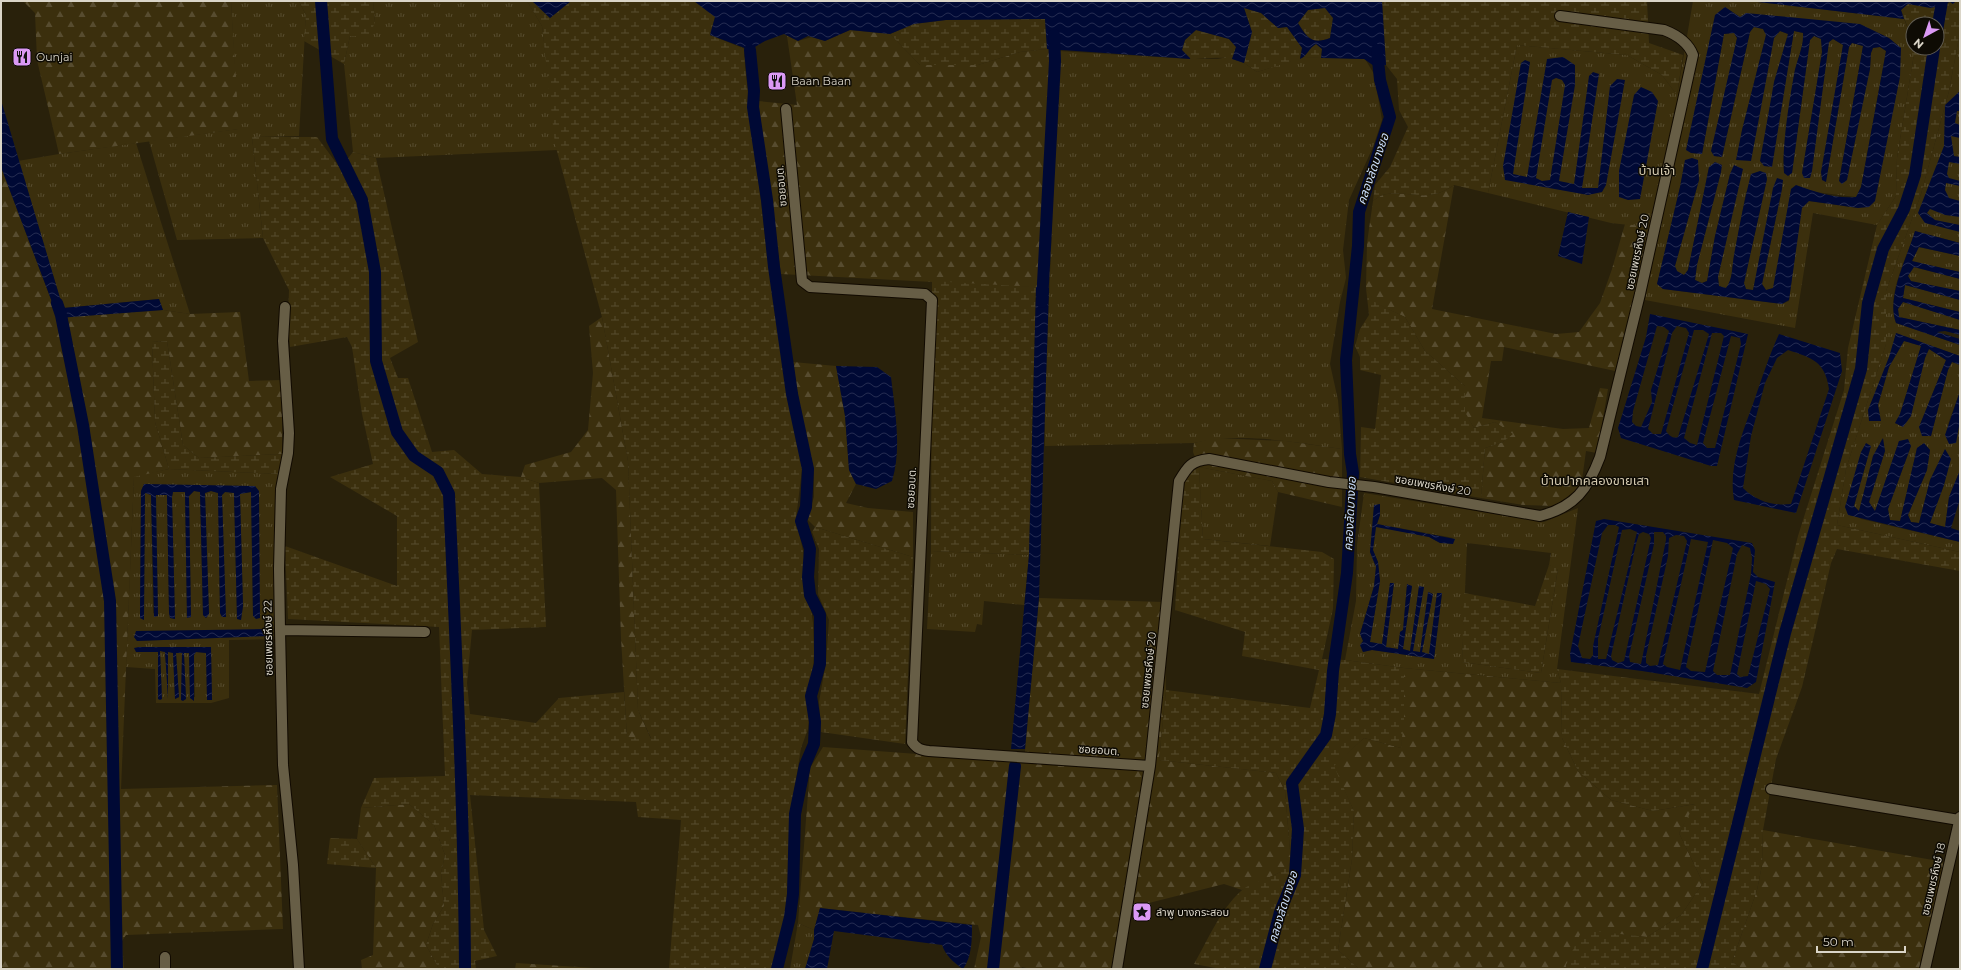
<svg xmlns="http://www.w3.org/2000/svg" width="1961" height="970" font-family="Montserrat,'Noto Sans Thai',sans-serif">
<style>
.grass{fill:url(#grass-tufts);fill-rule:evenodd}
.forest{fill:url(#forest-firs)}
.wetland{fill:url(#wetland-marsh)}
.water{fill:url(#water-waves);fill-rule:evenodd}
.lines{fill:none;stroke-linecap:round;stroke-linejoin:round}
.canal{stroke:#000935;stroke-width:12}
.street-casing{stroke:#110a00;stroke-width:12}
.street{stroke:#675e46;stroke-width:10}
.labels{text-anchor:middle;stroke-width:3;stroke-linejoin:round;paint-order:stroke}
.poi-label{font-size:11px;fill:#dad5c8;stroke:#0e0b04;text-anchor:start}
.street-label{font-size:11px;fill:#dad5c8;stroke:#0e0b04}
.water-label{font-size:12px;font-style:italic;fill:#cce0ff;stroke:#0e0b04}
.quarter-label{font-size:13px;fill:#d2c8ae;stroke:#0e0b04}
</style>
<defs>
<pattern id="grass-tufts" width="24" height="20" patternUnits="userSpaceOnUse"><rect width="24" height="20" fill="#3b2f0d"/><path d="M3 7l-1-3M5 7V3M7 7l1-3M15 17l-1-3M17 17v-4M19 17l1-3" fill="none" stroke="#574c2f"/></pattern>
<pattern id="forest-firs" width="22" height="20" patternUnits="userSpaceOnUse"><rect width="22" height="20" fill="#3b2f0d"/><path d="M5 1l3.5 6h-7zM16 11l3.5 6h-7z" fill="#574c2f"/></pattern>
<pattern id="wetland-marsh" width="20" height="14" patternUnits="userSpaceOnUse"><rect width="20" height="14" fill="#3b2f0d"/><path d="M1 5h8M5 5V1M11 12h8M15 12V8" fill="none" stroke="#574c2f"/></pattern>
<pattern id="water-waves" width="16" height="10" patternUnits="userSpaceOnUse"><rect width="16" height="10" fill="#000935"/><path d="M0 5q4-4 8 0t8 0" fill="none" stroke="#252c51"/></pattern>
</defs>
<rect width="100%" height="100%" fill="#29210b"/>
<path class="grass" d="M231 1H299L306 15 299 136 252 137 263 238 177 240 149 141 238 129Z
M373 1H527L542 26 557 150 376 158 353 152 344 64 350 36 375 22Z
M1693 1H1749L1904 19 1913 41V48H1915L1897 158 1896 196 1877 225 1813 213 1795 328 1645 300 1656 228 1611 223 1488 193 1517 45 1627 55 1662 75 1677 95ZM1725 7 1740 17 1901 47 1858 208 1808 201 1801 208 1789 301 1782 304 1663 289 1657 284 1680 187 1685 160 1699 180 1675 266 1677 272 1684 275 1688 270 1709 167 1721 172 1697 265 1695 280 1702 283 1707 281 1715 236 1730 174 1731 219 1718 277 1719 286 1726 288 1731 282 1732 267 1746 192 1767 179 1744 283 1746 290H1753L1782 189 1762 284 1766 290 1774 288 1792 189 1796 186 1815 192 1856 197 1861 187 1886 51 1880 47 1873 48 1871 53 1870 69 1839 181 1863 46 1852 43 1849 47 1826 182 1836 91 1843 45 1833 39 1829 42 1802 173 1822 52 1821 39 1814 36 1810 40 1792 173 1784 172 1783 161 1794 74 1803 42V33L1794 31 1788 67 1774 82 1788 34 1780 31 1774 38 1737 160 1742 130 1766 35 1763 29 1753 27 1750 32 1722 157 1714 156 1737 38 1734 33 1724 34 1702 154 1691 153Z
M1960 32V243L1915 231C1907 258 1885 296 1896 323L1960 345V356L1896 333 1878 406 1889 367 1904 341 1921 346 1900 414 1895 423 1903 427 1925 358 1929 349 1946 360 1919 427 1931 436 1948 370 1952 362 1960 365V391L1948 424 1956 443 1960 420V470L1949 497 1945 527 1930 523 1944 485 1945 450 1930 480 1919 523 1911 522 1908 515 1927 470 1930 450 1924 443 1917 448 1900 522 1890 520 1888 509 1911 446 1899 441 1875 512 1869 503 1885 451 1882 439 1873 456 1859 511 1854 506 1871 446 1845 507 1861 519 1960 542V552L1837 525 1846 469 1886 344V291L1921 194 1949 91Z
M1059 51 1189 59H1218L1227 57 1244 63 1257 72 1304 57 1365 59 1374 74 1382 120 1373 147 1349 200 1343 250 1346 278 1340 302 1330 364 1338 400 1342 449C1295 442 1241 432 1194 443L1045 446V400Z
M136 143 190 314 163 310 159 299 63 308 18 161 59 154Z
M1918 247 1960 256V272L1912 262Z
M1913 267 1960 279V291L1911 282 1908 276Z
M1905 285 1960 300V312L1903 298Z
M1903 302 1960 320V330L1899 317 1898 309Z
M1199 467 1272 481 1278 492 1270 546 1203 539Z
M169 469 279 474 276 639 229 640V698L211 703H156L155 669 126 667 134 476ZM144 484 259 491 253 616 251 492 240 494 243 606 241 620 237 619 234 493 225 492 222 495 226 617H222L220 613 218 493 211 491 205 493 209 614 206 618 203 615 200 492 194 491 189 496 191 616 187 618 185 492H173L172 497 175 619 170 618 169 613 167 494 155 495 158 616 153 613 151 494 145 493 144 620 140 618 141 491ZM270 636 137 641 134 637ZM139 647 211 648 212 700 207 699 206 653 196 652 194 655 195 697 190 698 189 653H184L186 699 181 700 182 653H176L179 697 175 699 173 653 168 651V689L165 652 160 651 162 699 158 652Z
M1364 493 1544 522 1578 508 1557 669 1561 683 1404 668 1345 660 1356 601 1357 545ZM1379 504 1380 515 1377 524 1454 538 1440 543 1429 537 1376 526 1373 550 1378 562 1380 581 1370 642 1382 644 1390 583H1394L1386 647 1398 649 1400 632 1403 630 1407 585 1412 587 1403 649 1410 651 1419 586 1424 587 1412 651 1420 652 1429 592 1433 594 1422 652 1429 654 1437 593H1442L1434 659 1372 650 1363 652 1360 645 1363 641 1360 634 1374 586 1376 567 1370 552 1374 506ZM1467 543 1551 553 1549 565 1558 569 1541 673 1462 662Z
M931 551 1029 555 1024 605 984 601 982 625 977 624 975 632 927 629Z
M798 923 814 930V939L805 969H790Z"/>
<path class="forest" d="M23 1H231L239 129 59 154 37 60 35 13Z
M850 30 890 34 920 65H978L1020 52 1047 49 1059 51 1049 288 781 274 758 101 797 105 787 36 798 41 812 37 825 41Z
M1 167 58 318 163 310 190 314 240 312 249 381 282 380V454L199 458 183 445 167 341 152 342 155 422 169 469 134 477 121 789 277 785 283 929 126 935 122 941 124 969H1Z
M1454 185 1432 309 1556 334 1579 332 1600 303 1612 269 1625 224 1656 228 1615 371 1504 347 1502 361H1491L1482 418 1563 429 1589 428 1600 388 1608 389 1597 453 1586 451 1581 487 1554 506 1523 505 1481 498 1485 448 1503 442 1512 434 1495 422 1474 428 1465 413V386L1425 351 1405 317 1375 303 1366 288 1367 243 1373 201C1377 198 1382 194 1387 194 1413 191 1429 203 1454 185Z
M602 317 628 461 638 710 651 739 627 738 621 638 616 490 602 478 539 483 521 477 525 465 571 452 588 430 593 373 589 326Z
M793 362 836 366 845 416 849 470 856 484 846 503 868 508 913 512V557L815 527 807 519 814 497V470L801 415Z
M1215 438 1286 441 1342 449V507L1278 492 1272 481 1199 467 1193 452 1194 443Z
M1039 598 1163 602 1166 690 1159 760 1276 773 1285 791 1291 862 1285 870 1242 890 1224 884 1133 907 1125 941 1114 969H1031L1022 967 1021 969H974L981 937 978 925 820 908 814 930 798 923 810 768 823 747 1024 762Z
M1404 668 1561 683 1562 738 1578 771 1611 800 1653 811 1696 804 1679 833 1703 883 1681 915 1647 937 1605 933 1566 965 1567 969H1359L1338 950 1352 859 1354 811 1333 766 1364 738 1401 748Z
M409 804 434 825 445 855 441 873 444 906 433 924 426 945 439 969H362L361 960 373 955 376 868 357 839 361 808Z
M1763 830 1944 862 1921 969H1743L1732 962 1757 890 1762 865Z
M516 963 594 968V969H515Z"/>
<path class="wetland" d="M299 1H373L375 22 369 37 350 36 344 64 304 41 306 15Z
M527 1H532L550 18 571 1H694L715 17 710 35 745 49 744 54 746 76 766 244 802 469 796 519 803 551 813 623 814 653 808 729 801 748 790 817 787 906 774 969H669L681 820 638 817 636 802 470 795 484 930 497 956 475 961 476 969H439L426 945 433 924 444 906 441 873 445 855 434 825 409 804 361 808 374 778 445 776 439 627 288 619 285 546 397 586V516L330 477 373 464 362 414 352 347 347 337 290 347 288 321 289 290 263 238 252 137H317L340 168 353 152 376 158 418 342 390 358 398 378H408L432 452 454 450 482 474 521 477 539 483 546 627 472 630 467 683 470 714 536 723 559 698 624 692 627 737 651 738 638 710 628 461 602 317 555 144 542 26Z
M1382 1H1647L1649 43 1683 55 1677 95 1662 75 1627 55 1517 45 1488 193 1454 185C1429 203 1413 191 1387 194 1382 194 1377 198 1373 201L1375 185 1390 167 1408 127 1399 110 1397 79 1386 65Z
M1956 1H1960V32L1949 91 1921 194 1886 291V344L1846 469 1837 525 1960 552V571L1837 549 1831 563 1802 687 1776 759 1763 830 1762 865 1757 890 1732 962 1743 969H1567L1566 965 1582 930 1647 937 1681 915 1703 883 1679 833 1695 804 1653 811 1611 800 1578 771 1562 738 1561 683 1557 669 1759 694 1798 536 1844 390 1848 348 1877 225 1896 196 1897 158 1915 48H1937V24H1913V41L1901 10 1908 3 1931 8 1950 2 1953 4Z
M1244 8 1261 13 1278 28 1287 27 1302 48 1300 59 1257 72 1244 63 1252 32Z
M1325 8 1333 18 1330 38C1312 45 1308 38 1298 23L1308 10Z
M1045 19 1047 49 1020 52 978 65H920L890 34 914 24 946 20Z
M1196 30 1229 39 1236 47 1232 59C1225 56 1199 59 1189 59L1182 50 1185 40Z
M1316 44 1322 49 1321 58 1304 57 1311 47Z
M932 281 1036 287 1029 555 931 551Z
M1366 288 1376 303 1405 317 1425 351 1465 386V412L1474 428 1495 422 1513 434 1503 442 1485 448 1481 498 1360 477 1361 427 1375 429 1381 375 1360 370V357L1355 346 1360 329 1369 315Z
M167 341 183 445 199 458 282 454 279 474 169 469 155 422 152 342Z
M1199 467 1203 539 1322 552 1334 559 1333 609 1322 659 1345 660 1404 668V719L1401 748 1364 738 1334 766 1354 811 1352 859 1338 950 1359 969H1221L1194 964C1208 940 1220 910 1241 891 1256 878 1279 879 1291 862L1285 791 1276 773 1159 760 1166 690 1310 708 1319 670 1242 656 1245 632 1175 610 1183 481 1191 471Z
M815 527 913 557 905 744 821 732 819 702 826 662 829 620 818 594 819 549 812 532Z
M1549 565 1558 568 1541 673 1462 662 1464 593 1535 606Z
M330 838 357 839 376 868 327 864Z"/>
<path class="water" d="M532 1H571L550 18Z
M694 1H1382L1386 65 1374 66 1364 59 1321 58 1322 49 1316 44C1309 48 1307 56 1300 59L1302 48 1287 27 1278 28 1261 13 1244 8 1252 32 1244 63 1232 59 1236 47 1229 39 1196 30 1185 40 1182 50 1191 59 1047 49 1045 19 946 20 914 24 890 34 850 30 825 41 808 36 798 41 784 34 765 41 750 50 710 35 715 17ZM1325 8 1333 18 1330 38C1312 45 1307 38 1298 23L1308 10Z
M1749 1H1956L1953 4 1950 2 1931 8 1908 4 1901 10 1904 19Z
M1725 7 1740 17 1746 13 1860 24 1889 38 1901 48 1900 77 1875 201 1869 207 1858 208 1809 201 1802 208 1789 300 1782 304 1663 289 1657 284 1680 187 1685 160 1692 158 1698 160 1699 180 1675 266 1677 271 1684 275 1688 270 1709 167 1715 162 1722 165 1721 172 1697 265 1695 280 1702 283 1707 281 1715 236 1730 174 1734 165 1743 169 1718 277 1719 286 1726 288C1733 279 1732 266 1734 255 1739 228 1744 201 1751 174L1760 171 1766 173 1767 179 1744 283 1746 289 1753 290 1773 188 1777 178 1783 180 1782 189 1762 284 1766 290 1773 288 1791 189 1796 185C1815 192 1836 199 1856 197L1861 187 1886 51 1880 47 1873 48 1871 53 1870 69 1847 180 1842 184 1839 181 1863 46 1852 43 1849 47 1826 182 1822 180 1821 172 1843 45 1833 39 1829 42 1812 171 1810 178H1804L1802 173 1822 52 1821 39 1814 36 1810 40 1792 173 1788 176 1784 173C1782 146 1789 102 1794 75 1796 61 1804 48 1803 33L1794 31 1772 167 1764 166 1760 161 1774 82 1788 34 1780 31 1774 38 1751 161 1736 160 1742 130 1766 35 1763 29 1754 27 1750 32 1722 157 1714 156 1711 151 1737 38 1734 33 1724 34 1702 154 1691 153 1686 150 1715 15Z
M1563 57 1575 65V85L1559 181 1574 184 1589 76 1593 72 1599 74 1582 188H1598L1610 86 1617 79 1625 80 1606 185 1602 192 1588 195 1505 180 1503 166 1521 63 1525 60 1530 62 1513 174 1527 177 1547 59ZM1556 78 1562 80 1565 85 1550 180 1542 181 1536 178 1552 80Z
M1641 87 1652 92 1658 101 1640 199 1628 200 1619 197V171L1634 95Z
M1960 91V111H1957L1955 123 1960 125V138L1951 136 1954 156 1960 157V164L1949 162 1947 174 1949 178 1960 181V186L1946 183 1945 190 1949 198 1960 201V217L1945 215 1930 209 1927 213 1935 220 1960 225V232L1925 223 1918 213 1944 146 1945 105Z
M1 100 63 308 159 299 163 310 58 318 1 167Z
M1568 212 1589 217 1582 264 1558 256Z
M1915 231 1960 243V256L1919 247 1912 261 1960 272V279L1914 267 1908 276 1911 281 1960 291V300L1905 285 1903 298 1960 312V320L1903 302 1898 309 1899 317 1960 330V335L1945 331 1937 332 1960 339V345L1896 323C1886 297 1907 258 1915 231Z
M1036 287 1049 288 1039 598 1025 749H1011L1029 555Z
M1650 314 1748 334 1717 466H1711L1621 438 1618 428 1646 337ZM1657 326 1664 327 1669 331 1651 390 1652 402 1641 427 1636 426 1632 422 1633 411ZM1677 326 1686 328 1689 333 1661 434H1653L1648 429 1672 333ZM1694 330H1703L1709 334 1678 437C1672 439 1669 435 1666 431ZM1712 333H1721L1724 336 1697 445 1690 443 1684 438ZM1731 336 1740 338 1741 344 1715 448H1707L1703 443Z
M1896 333 1960 356V365L1952 362 1948 370 1931 436H1922L1919 427 1946 360 1929 349 1925 358 1911 416 1903 427 1895 423 1900 414 1921 346 1904 341 1889 367 1878 405 1881 421H1869L1868 410 1889 357Z
M1779 334 1840 353 1842 371 1796 513 1734 500C1728 466 1743 432 1754 401 1762 378 1769 356 1779 334ZM1788 350C1812 358 1825 361 1829 389L1791 504C1772 506 1756 501 1743 488L1751 436 1765 383 1777 358Z
M836 366 877 367 891 377C895 411 902 449 892 481L876 489 856 484 849 470 845 416Z
M1960 391V420L1956 443 1949 444 1945 435Z
M1883 438 1885 451 1869 502 1875 511 1899 441 1908 439 1911 446 1888 509 1890 520 1900 521 1917 448 1924 443 1930 450 1927 470 1908 515 1911 522 1919 523 1930 480 1945 449 1951 459 1944 485 1930 523 1945 527 1949 497 1960 470V499L1951 528 1960 531V542L1848 515 1845 507 1861 452 1866 443 1871 446 1854 506 1859 511 1873 456Z
M144 484 255 486 259 491 260 618 256 619 253 616 251 492 240 494 243 606 241 620 237 619 234 493 225 492 222 495 226 617H222L220 613 218 493 211 491 205 493 209 614 206 618 203 615 200 492 194 491 189 496 191 617 187 618 185 492H173L172 497 175 619 170 618 169 613 167 495H156L158 616 154 617 151 495 145 493 144 620 140 618 141 491Z
M1380 504V515L1377 524 1455 539 1453 544 1440 543 1429 537 1376 527 1373 550 1378 562 1380 581 1370 642 1382 644 1390 583H1394L1386 647 1398 649 1400 632 1403 630 1407 584 1412 586 1403 649 1410 651 1419 586 1424 587 1413 651 1420 652 1428 592 1433 594 1422 652 1429 654 1437 593H1442L1434 659 1372 650 1363 652 1360 645 1363 641 1360 634 1374 586 1376 567 1370 552 1374 505Z
M1604 519 1752 543 1755 550 1753 572 1758 577 1775 582 1756 682 1747 688 1642 671 1571 662 1570 654 1596 521ZM1608 525H1615L1619 527 1593 646V655L1590 659 1582 658 1578 646 1602 533ZM1630 529 1637 532 1606 659H1598V639L1622 530ZM1643 532 1649 534 1651 538 1624 661 1618 663 1612 660 1611 656 1636 544 1639 534ZM1654 532H1663L1666 536V540L1641 664 1630 662 1629 656 1654 544ZM1676 535 1684 536 1687 541 1658 665 1650 666 1646 663V656L1668 556 1669 538ZM1691 539 1708 542 1680 670 1667 667 1663 664ZM1713 540 1727 543 1733 548 1705 672 1691 671 1686 667ZM1742 545 1750 548 1752 558 1751 574 1730 675H1717L1713 671 1737 554ZM1756 581 1766 584 1770 589 1748 676 1740 677 1737 674Z
M267 629 270 631V636L137 641 134 637 136 631Z
M139 647H211L212 700H207L206 653 196 652 194 655V701L190 698 189 653H184L186 699 183 701 181 700 182 653H176L179 697 175 699 173 653 168 652V699L165 652 160 651 162 699 160 700 158 699V652H136L134 648Z
M820 908 972 925C972 939 972 957 963 969 953 962 946 956 942 945L834 931 827 969H805L814 939V930Z"/>
<g class="lines">
<path class="canal" d="M321 1 332 139 362 200 375 272 376 361 397 432 414 456 438 472 449 494C456 652 464 810 465 969
M1937 31 1942 1
M750 50 754 91 753 107 767 200 774 267 792 394 808 469 806 507 801 521 810 549 808 577 810 595 820 615V664L811 696 815 722 814 744 805 765 795 814 793 894 790 917 777 969
M1042 302 1055 61 1054 35
M57 303 61 315 83 425 110 601 117 969
M993 969 1015 766
M1265 969 1280 912 1295 875 1298 829 1292 783 1326 735 1330 714 1333 671 1347 573 1353 473 1350 454 1346 360 1358 246 1359 212 1390 117 1380 80 1377 50
M1702 969 1785 633 1861 369 1868 303 1883 249 1904 209 1915 175 1934 48"/>
<defs>
<path id="street" d="M786 109 802 281 810 287 925 294 932 300 912 742C917 749 921 750 929 751L1150 766
M285 307 283 341 289 433 288 453 281 489 279 569 280 630 283 765 293 865 299 969
M280 630 425 632
M1771 789 1959 820
M165 957V969
M1117 969 1150 766 1179 481C1188 466 1191 461 1209 459L1329 482 1374 487 1540 516C1575 507 1588 489 1600 457L1640 294 1693 55C1688 42 1677 35 1664 30L1560 16
M1925 969 1960 817"/>
</defs>
<use href="#street" class="street-casing"/>
<use href="#street" class="street"/>
</g>
<defs>
<symbol id="restaurant-square" viewBox="-11 -11 22 22"><rect x="-9" y="-9" width="18" height="18" rx="4" fill="#db99f5" stroke="#0e0b04"/><path d="M-5-6h1v4h1v-4h1v4h1v-4h1v5L-1.5 .5V6h-2V.5L-5-1ZM5-6V6H3V1.5H1.5Q1.5-4 5-6Z" fill="#111"/></symbol>
<symbol id="sight-square" viewBox="-11 -11 22 22"><rect x="-9" y="-9" width="18" height="18" rx="4" fill="#db99f5" stroke="#0e0b04"/><path d="M0-6L1.8-2.2L6-1.7L2.9 1.2L3.7 5.4L0 3.3L-3.7 5.4L-2.9 1.2L-6-1.7L-1.8-2.2Z" fill="#111"/></symbol>
</defs>
<g fill-rule="evenodd">
<use href="#restaurant-square" x="11" y="46" width="22" height="22"/>
<use href="#restaurant-square" x="766" y="70" width="22" height="22"/>
<use href="#sight-square" x="1131" y="901" width="22" height="22"/>
</g>
<g class="labels">
<g class="poi-label">
<text x="36" y="61">Ounjai</text>
<text x="791" y="85">Baan Baan</text>
<text x="1156" y="916">ลำพู บางกระสอบ</text>
</g>
<g class="street-label">
<text transform="translate(781 186) rotate(-95)" y="4">ซอยอบต.</text>
<text transform="translate(1637 252) rotate(-78)" y="4">ซอยเพชรหึงษ์ 20</text>
<text transform="translate(1433 485) rotate(10)" y="4">ซอยเพชรหึงษ์ 20</text>
<text transform="translate(911 488) rotate(-87)" y="4">ซอยอบต.</text>
<text transform="translate(268 638) rotate(-91)" y="4">ซอยเพชรหึงษ์ 22</text>
<text transform="translate(1148 670) rotate(-84)" y="4">ซอยเพชรหึงษ์ 20</text>
<text transform="translate(1099 750) rotate(4)" y="4">ซอยอบต.</text>
<text transform="translate(1933 879) rotate(-77)" y="4">ซอยเพชรหึงษ์ 18</text>
</g>
<g class="water-label">
<text transform="translate(1373 169) rotate(-71)" y="4">คลองลัดบางยอ</text>
<text transform="translate(1350 514) rotate(-87)" y="4">คลองลัดบางยอ</text>
<text transform="translate(1283 907) rotate(-73)" y="4">คลองลัดบางยอ</text>
</g>
<g class="quarter-label">
<text x="1657" y="175">บ้านเจ้า</text>
<text x="1595" y="485">บ้านปากคลองขายเสา</text>
</g>
</g>
<rect width="1961" height="970" fill="none" stroke="#dad5c8" stroke-width="4"/>
<g transform="translate(1925 36) rotate(220)"><circle r="19" fill="#0e0b04" stroke="#605c52"/>
<path d="M0-3L7 15L0 10L-7 15Z" fill="#db99f5"/>
<text y="-6" font-size="11" font-weight="bold" text-anchor="middle" fill="#dad5c8">N</text>
</g>
<path d="M1817 946v6h88v-6" fill="none" stroke="#dad5c8" stroke-width="2"/>
<text x="1823" y="946" font-size="12" fill="#dad5c8" stroke="#0e0b04" stroke-width="3" paint-order="stroke">50 m</text>
</svg>
